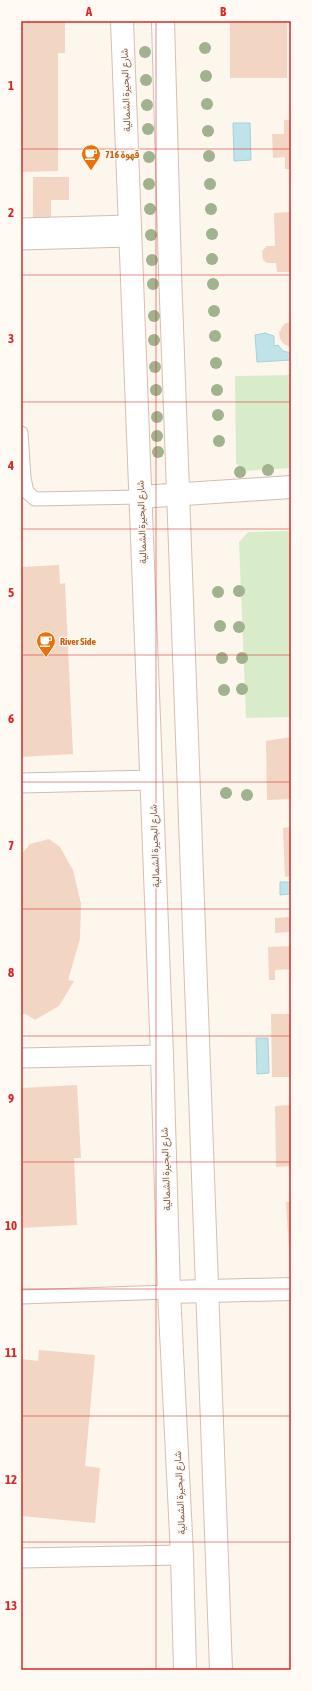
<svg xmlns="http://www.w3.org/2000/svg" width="312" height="1691" font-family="'Asap Condensed',Vazirmatn,sans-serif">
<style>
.green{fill:#d8ecc9}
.water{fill:#bfe3e8;stroke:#a5d3da}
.building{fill:#f3d5c3}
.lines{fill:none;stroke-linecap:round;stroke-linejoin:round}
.service-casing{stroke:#d1beb0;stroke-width:15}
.pedestrian-casing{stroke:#d1beb0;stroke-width:21}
.minor-casing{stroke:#d1beb0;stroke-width:24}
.tertiary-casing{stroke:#d1beb0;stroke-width:24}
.secondary-casing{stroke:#d6c0b0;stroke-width:24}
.service{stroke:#fff;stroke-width:13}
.pedestrian{stroke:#fff;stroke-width:19}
.minor{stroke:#fff;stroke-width:22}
.tertiary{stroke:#fff;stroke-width:22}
.secondary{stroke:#fff;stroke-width:22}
.tree{fill:#a0b28e}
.grid{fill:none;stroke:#d62828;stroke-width:1;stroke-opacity:0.55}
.labels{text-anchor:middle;stroke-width:3;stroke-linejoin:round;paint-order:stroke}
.street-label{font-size:10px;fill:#7a5c4d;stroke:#fffaf3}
.food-label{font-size:10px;font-weight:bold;fill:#c56008;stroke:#fffaf3;text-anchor:start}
.neatline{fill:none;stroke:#d62828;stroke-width:1.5}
.grid-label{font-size:13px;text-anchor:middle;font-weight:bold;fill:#d62828}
</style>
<rect width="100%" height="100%" fill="#fdf6ec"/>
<path class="green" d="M291 375V468L243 471 236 463 235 376Z
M291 531V717L246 718 239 542 248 532Z"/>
<path class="water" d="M233 123H250L251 160 234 161Z
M265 333 274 336V346L278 345 283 351 291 353V360L257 362 255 335Z
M291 882V894L280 895V882Z
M268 1038 269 1073 257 1074 256 1038Z"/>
<path class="building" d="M21 21H65V53H58V171L21 172Z
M230 23H287V78H230Z
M284 120H291V169H285V157L273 158 272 134H284Z
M33 177H69V200H51V218H33Z
M291 212V272H277L276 263H267L263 260 262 251 267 246H275L274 213Z
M290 322H291V347L284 344 280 339 279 333 284 324Z
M59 565 60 584 65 583 73 754 21 757V567Z
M291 737V799L267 800 266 741Z
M291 827V876L285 877 283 828Z
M49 839 60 847 73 870 81 904 80 939 68 980 74 981 59 1006 35 1020 26 1014H21V855L30 844Z
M291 917V932L275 933V918Z
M291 946V969L275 970V980H269L268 947Z
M271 1014H291V1077H272Z
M77 1085 81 1158H74L77 1225 21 1228V1088Z
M291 1105V1166L276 1167 275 1106Z
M286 1202H291V1268H290Z
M39 1350 95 1355 85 1466 100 1468 95 1523 21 1516V1359L38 1361Z"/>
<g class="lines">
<defs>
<path id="service" d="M21 225 129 222
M21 433 24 478 27 492 35 499 140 497
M21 1297 169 1292"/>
<path id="pedestrian" d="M21 240 130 237
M21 783 151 780
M21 1058 162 1055
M21 1558 182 1555"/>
<path id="minor" d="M169 1292 291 1289"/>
<path id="tertiary" d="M140 497 291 487"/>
<path id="secondary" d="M122 21 162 1055 169 1292 182 1555 185 1670
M163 21 170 272 221 1670"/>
</defs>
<use href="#service" class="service-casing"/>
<use href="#pedestrian" class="pedestrian-casing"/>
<use href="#minor" class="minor-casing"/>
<use href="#tertiary" class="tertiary-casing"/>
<use href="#secondary" class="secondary-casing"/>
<use href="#service" class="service"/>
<use href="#pedestrian" class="pedestrian"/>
<use href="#minor" class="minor"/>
<use href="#tertiary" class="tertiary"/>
<use href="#secondary" class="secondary"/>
</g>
<g class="tree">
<circle cx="205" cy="48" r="6"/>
<circle cx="145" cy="52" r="6"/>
<circle cx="206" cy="76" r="6"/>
<circle cx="146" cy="80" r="6"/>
<circle cx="207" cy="104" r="6"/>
<circle cx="147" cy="105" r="6"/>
<circle cx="148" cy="129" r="6"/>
<circle cx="208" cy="131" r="6"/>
<circle cx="209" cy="156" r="6"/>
<circle cx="149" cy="157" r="6"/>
<circle cx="149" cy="184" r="6"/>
<circle cx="210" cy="184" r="6"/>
<circle cx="150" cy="209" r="6"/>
<circle cx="211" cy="209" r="6"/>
<circle cx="212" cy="234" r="6"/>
<circle cx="151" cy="235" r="6"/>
<circle cx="212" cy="259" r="6"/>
<circle cx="152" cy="260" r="6"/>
<circle cx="153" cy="284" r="6"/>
<circle cx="213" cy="284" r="6"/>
<circle cx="214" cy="311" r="6"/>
<circle cx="154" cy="316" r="6"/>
<circle cx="215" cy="336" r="6"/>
<circle cx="154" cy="340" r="6"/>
<circle cx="216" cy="363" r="6"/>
<circle cx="155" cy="367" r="6"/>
<circle cx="156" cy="390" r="6"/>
<circle cx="217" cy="390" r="6"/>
<circle cx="218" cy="415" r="6"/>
<circle cx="157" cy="417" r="6"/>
<circle cx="157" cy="436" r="6"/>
<circle cx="219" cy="441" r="6"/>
<circle cx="158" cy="452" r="6"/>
<circle cx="268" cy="470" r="6"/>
<circle cx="240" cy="472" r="6"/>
<circle cx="239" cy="591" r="6"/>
<circle cx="218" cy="592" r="6"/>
<circle cx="220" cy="626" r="6"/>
<circle cx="239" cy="627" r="6"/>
<circle cx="222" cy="658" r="6"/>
<circle cx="242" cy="658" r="6"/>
<circle cx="242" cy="689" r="6"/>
<circle cx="224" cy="690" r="6"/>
<circle cx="226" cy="793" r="6"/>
<circle cx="247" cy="795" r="6"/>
</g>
<path class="grid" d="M156 21V1670M21 149H291M21 275H291M21 402H291M21 529H291M21 655H291M21 782H291M21 909H291M21 1036H291M21 1162H291M21 1289H291M21 1416H291M21 1542H291"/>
<defs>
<symbol id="cafe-pin" viewBox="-11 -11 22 30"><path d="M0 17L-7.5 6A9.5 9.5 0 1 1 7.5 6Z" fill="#e8710a" stroke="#fffaf3"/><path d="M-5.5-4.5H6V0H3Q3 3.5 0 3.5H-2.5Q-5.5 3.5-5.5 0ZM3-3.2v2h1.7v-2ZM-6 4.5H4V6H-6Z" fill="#fff"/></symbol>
</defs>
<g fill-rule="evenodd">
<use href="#cafe-pin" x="80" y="143" width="22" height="30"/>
<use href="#cafe-pin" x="35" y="630" width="22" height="30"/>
</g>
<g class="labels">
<g class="street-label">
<text transform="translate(125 90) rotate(-92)" y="4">شارع البحيرة الشمالية</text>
<text transform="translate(141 522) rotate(-92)" y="4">شارع البحيرة الشمالية</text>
<text transform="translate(154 846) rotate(-92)" y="4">شارع البحيرة الشمالية</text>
<text transform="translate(165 1169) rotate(-92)" y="4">شارع البحيرة الشمالية</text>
<text transform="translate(179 1493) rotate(-93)" y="4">شارع البحيرة الشمالية</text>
</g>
<g class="food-label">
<text x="105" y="158">قهوة 716</text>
<text x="60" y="645">River Side</text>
</g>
</g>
<rect width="312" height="1691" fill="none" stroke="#fffaf3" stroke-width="44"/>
<rect x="22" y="22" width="268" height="1647" class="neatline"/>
<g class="grid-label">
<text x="89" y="16">A</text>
<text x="223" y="16">B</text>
<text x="11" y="90">1</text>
<text x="11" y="217">2</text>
<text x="11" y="343">3</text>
<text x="11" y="470">4</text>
<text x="11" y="597">5</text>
<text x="11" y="723">6</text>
<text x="11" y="850">7</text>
<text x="11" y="977">8</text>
<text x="11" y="1103">9</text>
<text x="11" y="1230">10</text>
<text x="11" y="1357">11</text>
<text x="11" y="1484">12</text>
<text x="11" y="1610">13</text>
</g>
</svg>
